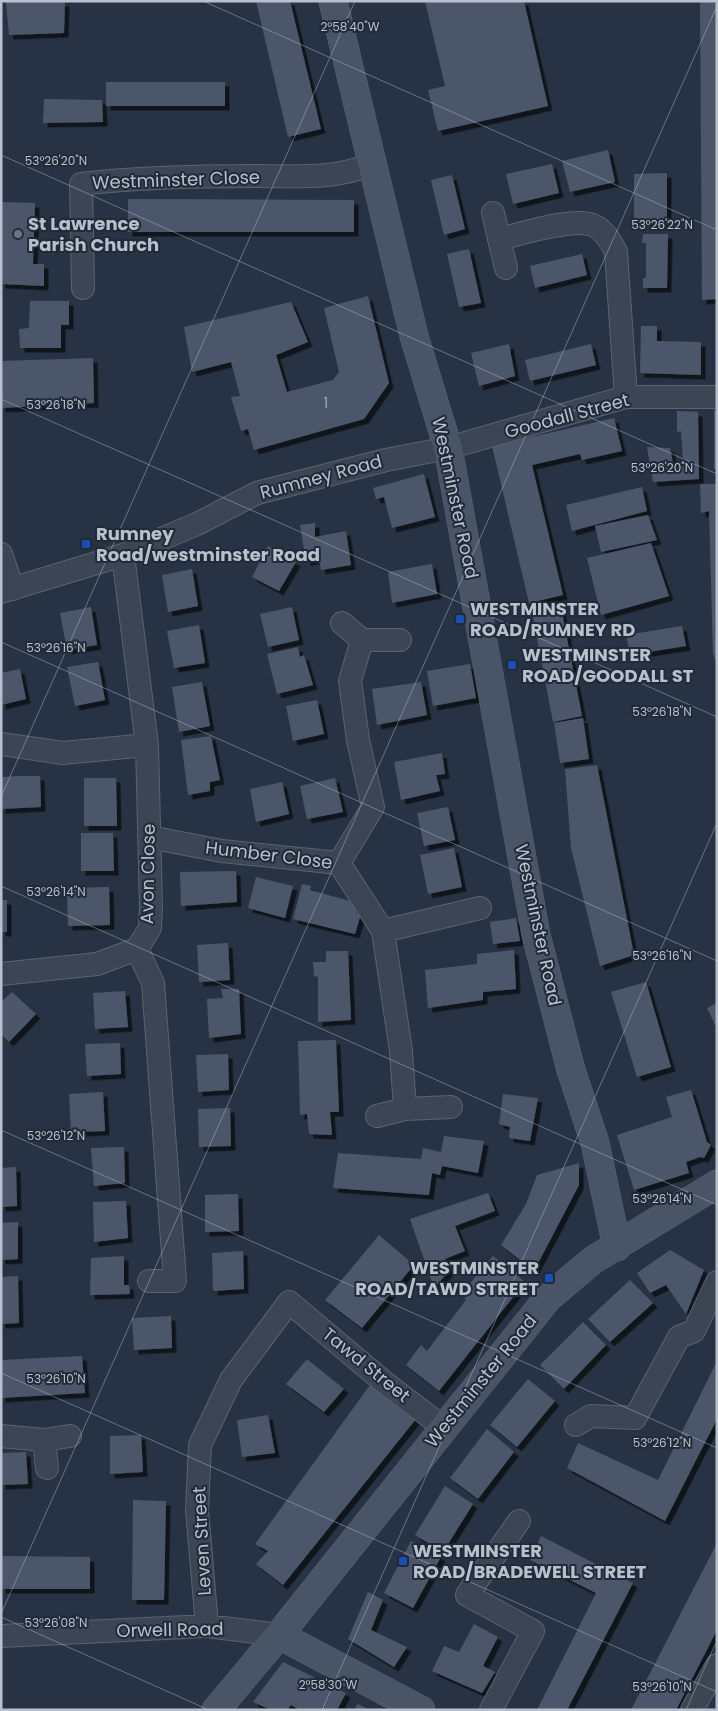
<svg xmlns="http://www.w3.org/2000/svg" width="718" height="1711" font-family="Poppins,sans-serif">
<style>
.building{fill:#4b576a;filter:url(#shadow)}
.lines{fill:none;stroke-linecap:round;stroke-linejoin:round}
.street-casing{stroke:#5a6371;stroke-width:24}
.secondary-casing{stroke:#5a6371;stroke-width:29}
.street{stroke:#3b4554;stroke-width:22}
.secondary{stroke:#495467;stroke-width:28}
.ticks{fill:none;stroke:#b9c0cd;stroke-width:1;stroke-opacity:0.45}
.worship-dot{fill:#6b7280;stroke:#202a39;stroke-width:2}
.transit-dot{fill:#1a4fb4;stroke:#202a39;stroke-width:2}
.labels{text-anchor:middle;stroke-width:4;stroke-linejoin:round;paint-order:stroke}
.number-label{font-size:15px;fill:#9ea6b4}
.street-label{font-size:18px;fill:#b9c0cd;stroke:#202a39}
.poi-label{font-size:18px;font-weight:bold;fill:#b9c0cd;stroke:#202a39;text-anchor:start}
.ticks-label{font-size:12px;text-anchor:middle;fill:#b9c0cd;stroke:#202a39;stroke-width:4;stroke-linejoin:round;paint-order:stroke}
</style>
<defs>
<filter id="shadow"><feDropShadow dx="4.5" dy="4.5" stdDeviation="0" flood-color="#0009"/></filter>
</defs>
<rect width="100%" height="100%" fill="#273344"/>
<path class="building" d="M27 1 65 2 64 33 9 35 6 2Z
M256 1H290L321 129 288 137Z
M425 1H524L548 106 438 131 428 90 445 86Z
M700 1H717V299L702 300Z
M106 82H225V106H106Z
M44 99 102 100 103 122 43 123Z
M608 150 615 182 570 192 562 161Z
M552 164 559 193 513 204 506 174Z
M667 173V221H634V174Z
M452 175 465 229 444 235 431 180Z
M128 199 354 200V232H128Z
M1 202 35 203 33 264H44V286L1 284Z
M643 234H668L667 288H643V278H646V243H642Z
M469 249 481 303 459 307 447 254Z
M582 254 587 275 535 288 530 266Z
M368 296 389 383 364 419 254 450 248 429 241 431 231 397 240 396 231 362 192 372 184 327 291 302 308 342 276 355 287 392 333 380 339 372 324 308Z
M30 301H69V325H61V348H20L19 329 29 328Z
M641 326H657V341L701 342V375L640 373Z
M509 344 515 376 479 386 471 353Z
M591 344 596 365 530 381 525 360Z
M93 358 94 403 1 408V361Z
M714 410H717V470L714 469Z
M677 411 698 412 699 479 653 482 647 447 670 448 673 463 683 461 681 431 677 432Z
M614 418 622 451 582 460 580 454 532 465 563 595 529 603 492 446Z
M424 474 435 517 392 528 384 497 376 499 373 488Z
M700 484H717V663L713 654 709 511 701 513Z
M642 487 647 511 572 531 566 505Z
M648 515 657 540 601 552 595 526Z
M315 523V537L346 531 351 565 321 570 319 559 306 561 300 525Z
M651 543 669 596 601 615 587 558Z
M268 546 296 562 279 591 252 577Z
M432 564 437 594 392 603 388 572Z
M192 569 198 606 168 612 162 575Z
M560 602 582 716 553 722 531 607Z
M91 607 97 645 67 650 60 613Z
M292 607 299 640 268 647 260 614Z
M199 625 205 663 174 668 167 631Z
M682 626 686 646 630 655 626 635Z
M298 647 300 657 304 655 313 685 277 694 267 654Z
M98 662 105 700 75 706 67 667Z
M470 664 476 698 433 706 427 671Z
M20 669 26 699 1 705V673Z
M202 682 210 726 179 732 172 687Z
M421 682 427 715 377 725 372 689Z
M317 700 324 734 293 741 286 706Z
M583 718 589 759 560 763 554 723Z
M211 736 220 780 210 782V791L188 795 181 740Z
M442 753 445 774 436 775 440 791 401 800 394 762Z
M597 765 634 955 600 966 571 848 565 769Z
M20 776H40L41 807 1 809V777Z
M84 778H116L117 826H84Z
M335 778 343 812 307 819 300 786Z
M282 782 289 814 256 822 250 789Z
M448 807 455 840 424 846 417 813Z
M81 833H113L114 871H81Z
M454 848 462 887 428 894 420 855Z
M236 871 237 902 181 906 180 872Z
M256 877 293 886 285 918 248 908Z
M302 884 311 886 310 890 357 903 356 913 361 914 355 934 293 919Z
M109 887 110 925 68 926 67 888Z
M1 900H7V932H1Z
M516 918 520 941 493 944 490 922Z
M228 943 230 980 199 982 197 945Z
M514 950 516 989 483 992V1000L428 1008 425 970 477 964V954Z
M326 951H348L351 1020 318 1022V977L314 976 313 962H326Z
M646 982 671 1067 637 1077 611 992Z
M221 989H239L241 1034 209 1038 207 999 223 998Z
M125 991 128 1027 95 1029 93 993Z
M12 992 36 1014 9 1042 1 1034V1002Z
M717 1003V1029L707 1008Z
M336 1040 339 1112H330L332 1135 309 1134 307 1114 300 1115 298 1041Z
M120 1043 121 1074 87 1076 85 1044Z
M228 1054 229 1090 198 1092 196 1055Z
M691 1090 707 1142 711 1145 704 1158 700 1157 686 1162 689 1173 634 1190 617 1135 672 1117 666 1097Z
M103 1092 105 1131 71 1132 69 1094Z
M503 1094 538 1098 530 1141 509 1138 510 1127 499 1124Z
M230 1108 231 1146 199 1147 198 1109Z
M444 1136 484 1141 478 1173 442 1166 440 1175 432 1173 429 1195 333 1188 338 1153 421 1159 423 1148 441 1152Z
M124 1147 125 1183 94 1186 91 1148Z
M579 1163V1185L534 1271 501 1245 526 1204 537 1175Z
M16 1167 17 1206 1 1207V1168Z
M488 1193 495 1211 455 1226 465 1251 445 1259 449 1271 434 1288 410 1219Z
M238 1194 239 1231 205 1232V1195Z
M126 1201 128 1238 94 1242 93 1202Z
M18 1222V1259L1 1260V1223Z
M379 1235 414 1265 362 1328 325 1300Z
M670 1250 704 1270 686 1314 666 1285 650 1293 637 1273Z
M243 1251 244 1289 213 1291 212 1253Z
M124 1256V1285H129L130 1294 90 1295 91 1258Z
M493 1256 525 1282 439 1391 406 1365 421 1345 427 1351 466 1300 462 1293Z
M18 1276 19 1323 1 1324V1277Z
M630 1280 653 1303 610 1342 588 1319Z
M171 1316 172 1348 134 1350 132 1318Z
M583 1322 606 1345 564 1389 540 1365Z
M82 1356 85 1393 1 1398V1360Z
M307 1359 344 1389 324 1412 286 1384Z
M717 1361V1419L665 1521 567 1468 578 1443 658 1480Z
M528 1379 555 1401 517 1447 490 1425Z
M370 1385 416 1419 283 1585 256 1564 268 1551 255 1544Z
M268 1415 275 1453 242 1457 237 1420Z
M487 1429 514 1452 478 1499 450 1478Z
M141 1435 143 1472 110 1474V1436Z
M26 1452 28 1484 1 1485V1453Z
M445 1486 473 1504 443 1552 415 1535Z
M133 1500 166 1501 164 1600H132Z
M541 1536 633 1583 567 1710H537L596 1593 530 1560Z
M411 1541 441 1557 413 1608 384 1593Z
M717 1543V1630L676 1710H631Z
M1 1556 90 1557V1589H1Z
M368 1592 383 1600 371 1630 407 1647 394 1667 348 1639Z
M474 1624 498 1637 483 1666 495 1672 482 1693 432 1671 444 1646 459 1652Z
M283 1662 346 1693 337 1710H300L291 1705 287 1710H271L253 1702Z
M358 1704 370 1710H354Z"/>
<g class="lines">
<defs>
<path id="street" d="M493 213 506 268
M499 239C521 234 576 216 595 226 605 231 611 242 616 252L626 397
M83 288 81 184C139 177 198 176 256 176 298 176 332 180 372 164
M1 554 13 589
M123 555 147 745 151 908 150 928 137 949 153 983 175 1281H149
M1 592 123 555 197 524 257 493 386 460 448 448 626 397H717
M342 623 362 640H400
M1 744 63 753 147 745
M149 837 222 851 339 863 383 931 401 1051 405 1109
M339 863 373 807 358 740 350 681 362 640
M383 931 480 908
M1 974 97 964 137 949
M377 1116 405 1109 451 1107
M576 1425 591 1416 635 1418 679 1337 694 1331 717 1282
M1 1436 44 1440 70 1436
M44 1440 47 1468
M207 1626 197 1510 200 1445 231 1380 289 1302 384 1382 444 1428
M1 1636 207 1626 279 1635
M491 1710 533 1631 467 1595 519 1521
M692 1710 717 1665"/>
<path id="secondary" d="M333 1 414 336 448 448 536 935 571 1070 595 1143 617 1247
M279 1635 421 1710
M216 1710 279 1635 548 1298 593 1260 717 1184"/>
</defs>
<use href="#street" class="street-casing"/>
<use href="#secondary" class="secondary-casing"/>
<use href="#street" class="street"/>
<use href="#secondary" class="secondary"/>
</g>
<path class="ticks" d="M203 1 717 230M1 155 717 474M1 399 717 717M1 642 717 961M1 797 355 1M1 886 717 1205M1 1130 717 1448M1 1373 717 1692M1 1614 717 6M1 1617 209 1710M322 1710 717 823M686 1710 717 1640"/>
<circle class="worship-dot" cx="18" cy="234" r="5"/>
<g class="transit-dot">
<rect x="81" y="539" width="10" height="10" rx="2.5"/>
<rect x="455" y="614" width="10" height="10" rx="2.5"/>
<rect x="507" y="660" width="10" height="10" rx="2.5"/>
<rect x="544" y="1273" width="10" height="10" rx="2.5"/>
<rect x="398" y="1556" width="10" height="10" rx="2.5"/>
</g>
<g class="labels">
<g class="number-label">
<text x="326" y="408">1</text>
</g>
<g class="street-label">
<text transform="translate(176 180) rotate(-2)" y="6">Westminster Close</text>
<text transform="translate(567 416) rotate(-15)" y="6">Goodall Street</text>
<text transform="translate(321 477) rotate(-15)" y="6">Rumney Road</text>
<text transform="translate(455 498) rotate(78)" y="6">Westminster Road</text>
<text transform="translate(269 855) rotate(7)" y="6">Humber Close</text>
<text transform="translate(148 874) rotate(-89)" y="6">Avon Close</text>
<text transform="translate(538 925) rotate(78)" y="6">Westminster Road</text>
<text transform="translate(366 1365) rotate(39)" y="6">Tawd Street</text>
<text transform="translate(481 1381) rotate(-51)" y="6">Westminster Road</text>
<text transform="translate(202 1541) rotate(-93)" y="6">Leven Street</text>
<text transform="translate(170 1630) rotate(-1)" y="6">Orwell Road</text>
</g>
<g class="poi-label">
<text x="28" y="230">St Lawrence<tspan x="28" dy="21">Parish Church</tspan></text>
<text x="96" y="540">Rumney<tspan x="96" dy="21">Road/westminster Road</tspan></text>
<text x="470" y="615">WESTMINSTER<tspan x="470" dy="21">ROAD/RUMNEY RD</tspan></text>
<text x="522" y="661">WESTMINSTER<tspan x="522" dy="21">ROAD/GOODALL ST</tspan></text>
<text x="539" y="1274" text-anchor="end">WESTMINSTER<tspan x="539" dy="21">ROAD/TAWD STREET</tspan></text>
<text x="413" y="1557">WESTMINSTER<tspan x="413" dy="21">ROAD/BRADEWELL STREET</tspan></text>
</g>
</g>
<g class="ticks-label">
<text x="350" y="31">2°58'40"W</text>
<text x="56" y="165">53°26'20"N</text>
<text x="662" y="229">53°26'22"N</text>
<text x="56" y="409">53°26'18"N</text>
<text x="662" y="472">53°26'20"N</text>
<text x="56" y="652">53°26'16"N</text>
<text x="662" y="716">53°26'18"N</text>
<text x="56" y="896">53°26'14"N</text>
<text x="662" y="960">53°26'16"N</text>
<text x="56" y="1140">53°26'12"N</text>
<text x="662" y="1203">53°26'14"N</text>
<text x="56" y="1383">53°26'10"N</text>
<text x="662" y="1447">53°26'12"N</text>
<text x="56" y="1627">53°26'08"N</text>
<text x="328" y="1689">2°58'30"W</text>
<text x="662" y="1691">53°26'10"N</text>
</g>
<rect width="718" height="1711" fill="none" stroke="#b9c0cd" stroke-width="5"/>
</svg>
